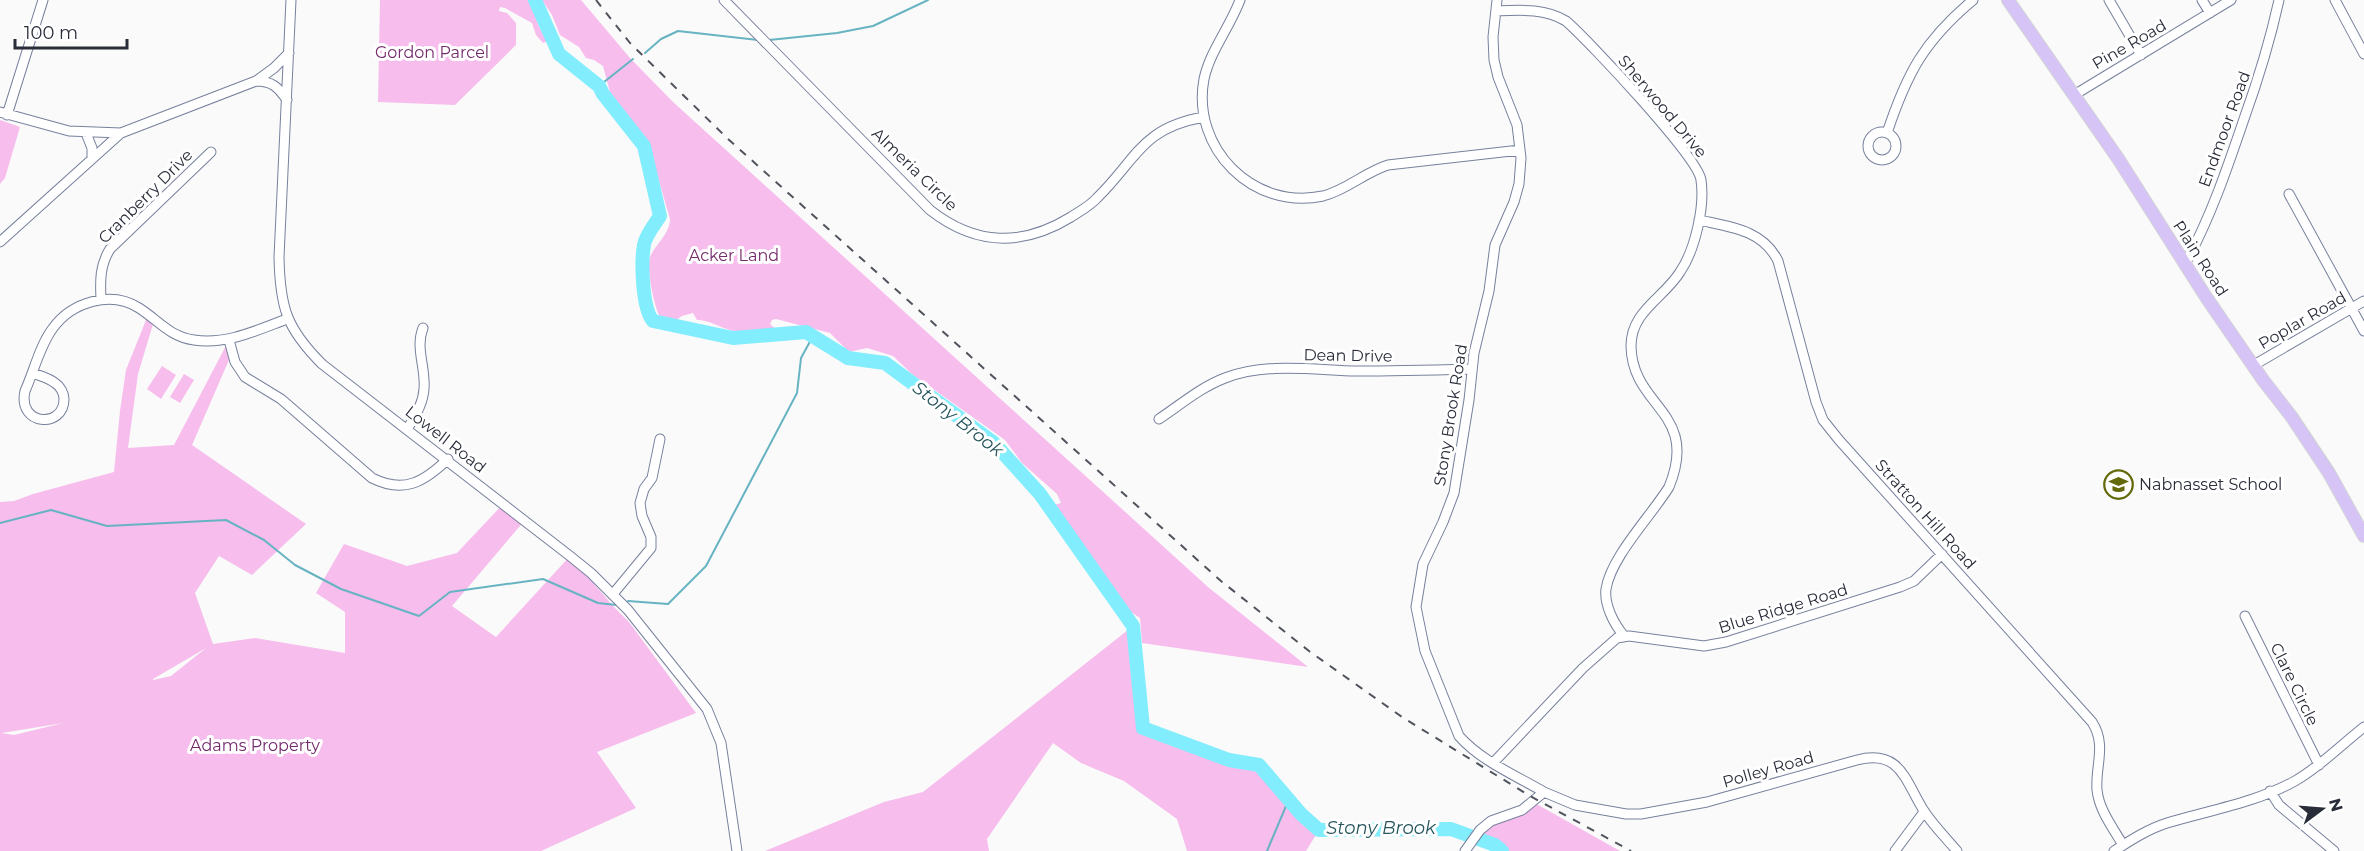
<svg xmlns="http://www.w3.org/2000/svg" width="2364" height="851" font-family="Montserrat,sans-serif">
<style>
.green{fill:#f7bded;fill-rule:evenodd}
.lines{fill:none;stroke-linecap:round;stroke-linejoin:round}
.stream{stroke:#67b3c2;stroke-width:2}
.river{stroke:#82edfc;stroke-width:14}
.minor-casing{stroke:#77819d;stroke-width:11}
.major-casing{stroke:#d4d5d7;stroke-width:14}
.minor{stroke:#fff;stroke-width:9}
.major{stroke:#d7c4f6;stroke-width:12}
.rail{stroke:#4f535c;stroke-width:2;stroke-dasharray:8 8;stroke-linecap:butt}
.labels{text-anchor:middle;stroke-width:6;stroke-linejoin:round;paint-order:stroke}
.street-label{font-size:16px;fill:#292d39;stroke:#fff}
.park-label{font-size:16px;fill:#732a6b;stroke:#fff}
.poi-label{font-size:16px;fill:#292d39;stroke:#fff;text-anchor:start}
.water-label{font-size:18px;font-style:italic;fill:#27565d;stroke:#fff}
</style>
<rect width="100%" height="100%" fill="#fafafa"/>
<path class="green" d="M380 0H529L540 29 548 41 543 43 536 35 532 23 505 8 500 7 499 11 507 13 516 23V45L455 105 378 102Z
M542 0H581L630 58 673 102 1208 587 1308 667 1142 643 1140 618 1128 610 1086 548 1057 513 1054 505 1061 503 1057 494 1022 463 1005 440 912 374 893 356 867 348 849 352 830 333 776 319 772 320 770 324 778 331C768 338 742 334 730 330 719 327 709 320 697 320L693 313 682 316 675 321 666 320 660 317C654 307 646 267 650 257 656 244 670 233 670 219L648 143 612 100 603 66 594 60 586 58 579 47 560 35 552 15Z
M0 120 20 127 5 178 0 184Z
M148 315 154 321 138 374 128 448 174 445 229 340 232 353 192 445 306 524 252 575 219 556 195 593 213 644 255 638 345 653V612L316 593 344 544 407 566 457 553 504 503 525 520 452 606 496 637 570 556 614 607 629 622 696 713 597 752 636 808 541 851H0V502L14 501 33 494 114 472 120 411 126 370ZM206 648 171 676 153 680V679ZM63 723 14 735 1 733H2Z
M162 366 176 375 161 399 147 389Z
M184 374 194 380 180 403 170 397Z
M1133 626 1143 728 1229 760 1259 765 1319 830 1306 851H1187L1177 819 1124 781 1081 763 1053 743 987 839 989 851H765L884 802 923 792Z
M1533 802 1620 851H1502L1480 830Z"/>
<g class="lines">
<path class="stream" d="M769 40 837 33 873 26 928 0
M645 53 661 39 678 31 758 40
M599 86 633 59
M0 523 51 510 107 526 226 520 264 540 295 565 341 589 419 616 450 592 543 579 598 603 617 605
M628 601 668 604 706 566 797 393 801 358 813 336
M1267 851 1289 799"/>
<path class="river" d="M535 0 559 54 599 86 603 94 644 146 660 216C655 224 645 236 644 245 641 262 642 308 653 321L733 338 806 332 848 358 885 363 994 443 1040 494 1133 626 1143 728 1229 760 1259 765 1301 814 1319 830 1451 829 1495 845 1502 851"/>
<defs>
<path id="minor" d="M291 0 279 257C280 307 286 328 322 364L570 556 591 573 628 610 707 709 721 743 737 851
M724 0 930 210C976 246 1022 247 1071 217 1080 211 1090 206 1097 198 1137 159 1141 128 1204 117
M1240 0C1230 27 1210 51 1204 79 1191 148 1253 211 1323 196 1347 190 1365 172 1388 165L1520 150
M2109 0 2141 55
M2202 0 2210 13
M2335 0 2364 54
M1496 11C1520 10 1545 8 1566 21 1589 41 1698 157 1701 180 1705 207 1695 250 1680 272 1664 298 1631 311 1631 346 1632 408 1700 411 1669 487 1651 516 1611 557 1606 589 1604 605 1614 624 1624 636
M256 81C272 81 278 87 287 100
M2074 95 2231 0
M0 112 69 131 121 133
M7 115 43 0
M1868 146a14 14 0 1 1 28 0a14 14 0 1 1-28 0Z
M86 133 92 148V159
M1887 133C1907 73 1924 41 1973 0
M2289 194 2364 331
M1699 220C1731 227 1763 230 1778 261L1816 402 1823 420 1839 440 2092 722C2107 745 2095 766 2097 790 2099 810 2113 828 2123 845
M0 242 121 133 256 81 274 68 289 53
M2185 264C2210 219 2227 169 2244 119 2258 80 2270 41 2279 0
M101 299C100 280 100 265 110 249L211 152
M229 340 235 362 245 377 281 399 372 478C404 494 424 482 448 459
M2254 365 2364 301
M33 373C40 376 49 378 55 383 60 386 64 393 64 399 64 429 17 426 25 391 34 371 40 345 53 328 72 302 111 290 139 308 158 320 170 337 194 340 227 345 257 330 287 319
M1159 419C1180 405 1201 387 1225 378 1266 362 1314 370 1357 371 1396 371 1434 370 1472 369
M408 428C415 416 423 404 424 389 426 368 415 348 423 328
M613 594 651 548V537L642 516 640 503 644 489 652 478 660 439
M2245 616 2319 765
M1493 763 1583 668 1617 638 1629 636 1704 646 1726 642 1900 587 1914 581 1942 554
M2270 791 2279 805 2334 851
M1544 792 1575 805 1626 814H1641L1707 802 1857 760C1901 749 1905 781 1924 811 1933 825 1946 838 1957 851
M1465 851 1480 830 1491 821 1522 810 1544 792C1515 775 1481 761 1459 736L1425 651 1416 607 1423 564 1443 522 1454 493 1469 400 1474 353 1489 291 1495 245 1514 202 1519 184 1521 158 1517 125 1498 77 1494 60 1493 37 1497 0
M1895 851 1924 812
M2114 851C2131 840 2148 829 2167 823 2210 810 2255 803 2295 781 2321 766 2341 745 2364 727"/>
<path id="major" d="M2008 0 2119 160 2206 297 2263 380 2291 416 2329 473 2364 536"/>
</defs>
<use href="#minor" class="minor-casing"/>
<use href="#major" class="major-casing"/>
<use href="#minor" class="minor"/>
<use href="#major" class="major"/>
<path class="rail" d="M596 0 630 43 728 139 1221 581 1309 651 1402 717 1530 796 1631 851"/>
</g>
<defs>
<symbol id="school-ring" viewBox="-11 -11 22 22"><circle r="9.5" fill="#fff" stroke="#64690b" stroke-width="1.5"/><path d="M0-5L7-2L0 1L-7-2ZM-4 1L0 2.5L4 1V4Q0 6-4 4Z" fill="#64690b"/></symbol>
</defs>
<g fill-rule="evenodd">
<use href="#school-ring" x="2102" y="468" width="33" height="33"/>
</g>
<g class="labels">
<g class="street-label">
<text transform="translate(2129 44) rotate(-30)" y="6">Pine Road</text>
<text transform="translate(1663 106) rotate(50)" y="6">Sherwood Drive</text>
<text transform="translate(2224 129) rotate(-70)" y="6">Endmoor Road</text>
<text transform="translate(915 169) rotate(44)" y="6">Almeria Circle</text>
<text transform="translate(145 196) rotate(-45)" y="6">Cranberry Drive</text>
<text transform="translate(2201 258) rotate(57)" y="6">Plain Road</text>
<text transform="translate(2302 320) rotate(-30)" y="6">Poplar Road</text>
<text transform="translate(1348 355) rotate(1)" y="6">Dean Drive</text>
<text transform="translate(1450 415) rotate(-81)" y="6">Stony Brook Road</text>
<text transform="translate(446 439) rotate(38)" y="6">Lowell Road</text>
<text transform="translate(1926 514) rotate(48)" y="6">Stratton Hill Road</text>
<text transform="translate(1783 608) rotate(-17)" y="6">Blue Ridge Road</text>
<text transform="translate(2295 684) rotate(64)" y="6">Clare Circle</text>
<text transform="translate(1768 769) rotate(-16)" y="6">Polley Road</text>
</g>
<g class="park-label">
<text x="432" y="58">Gordon Parcel</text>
<text x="734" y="261">Acker Land</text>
<text x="255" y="751">Adams Property</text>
</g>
<g class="poi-label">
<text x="2139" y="490">Nabnasset School</text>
</g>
<g class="water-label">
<text transform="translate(958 419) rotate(38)" y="6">Stony Brook</text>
<text x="1381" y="834">Stony Brook</text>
</g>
</g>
<g transform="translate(2322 809) rotate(74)" stroke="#ffffff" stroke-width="4.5" paint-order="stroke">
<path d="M0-4.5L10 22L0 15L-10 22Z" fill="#292d39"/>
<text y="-9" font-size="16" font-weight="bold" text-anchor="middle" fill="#292d39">N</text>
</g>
<path d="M15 39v9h112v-9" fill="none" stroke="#292d39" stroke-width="3"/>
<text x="24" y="39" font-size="18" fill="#292d39" stroke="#ffffff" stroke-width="4.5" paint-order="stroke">100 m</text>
</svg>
